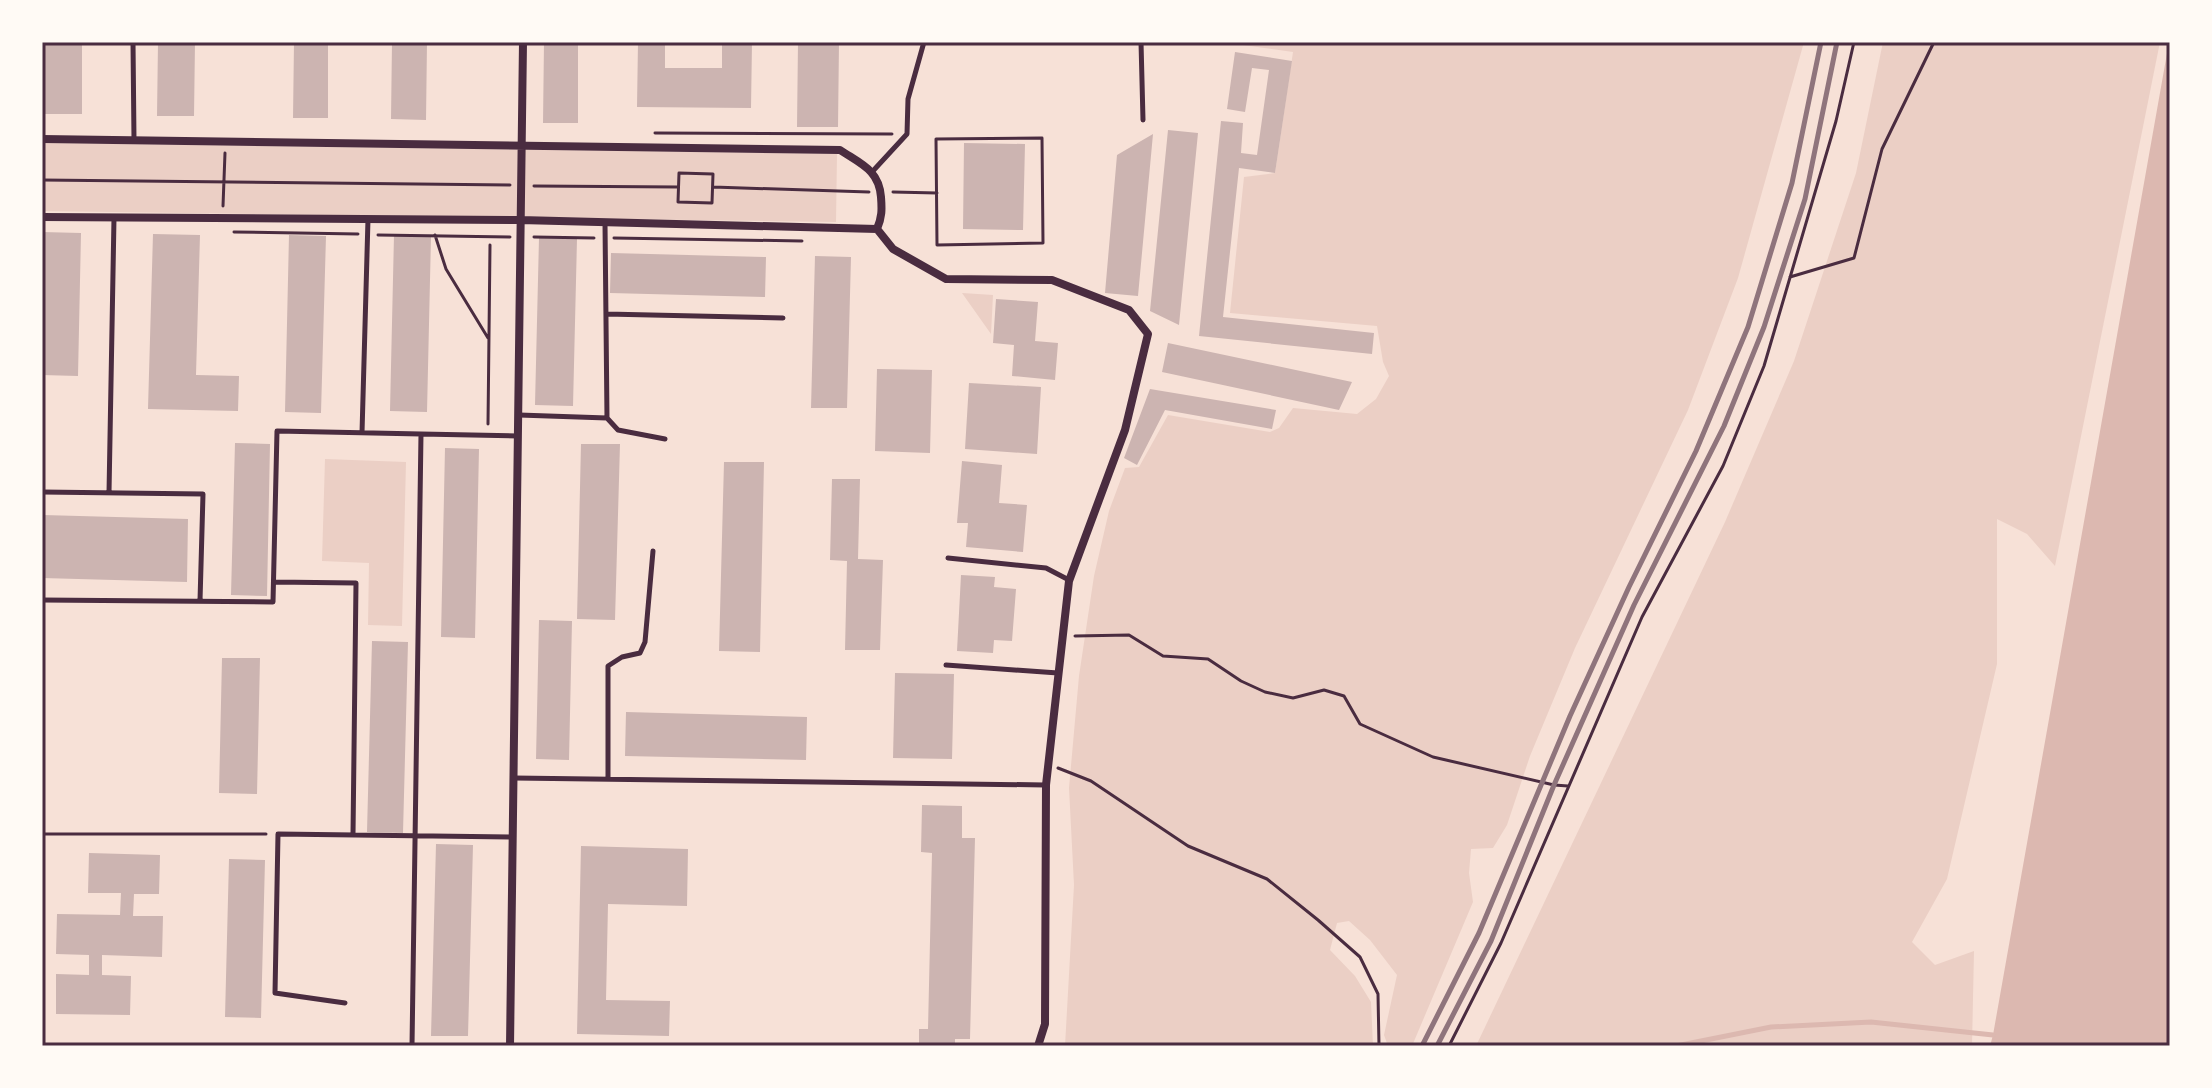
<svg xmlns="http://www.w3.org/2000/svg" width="2212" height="1088" font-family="'IBM Plex Sans',sans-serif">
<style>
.green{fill:#ebcfc5}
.water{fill:#dcb8b0}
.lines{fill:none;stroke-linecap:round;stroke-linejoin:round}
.stream{stroke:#dcb8b0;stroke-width:5}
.building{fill:#ccb4b1}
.path{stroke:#4a2c40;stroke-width:3}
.service{stroke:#4a2c40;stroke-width:5}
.minor{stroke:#4a2c40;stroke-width:8}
.rail{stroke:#8f747c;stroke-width:5}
.neatline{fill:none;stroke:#4a2c40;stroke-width:3}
</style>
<rect width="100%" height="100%" fill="#f7e1d7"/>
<path class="green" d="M1236 42H1804L1738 278 1688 410 1575 648 1530 756 1507 825 1493 848 1471 849 1469 873 1473 902 1412 1046H1388L1384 1035 1397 975 1370 940 1349 921 1337 923 1330 950 1355 976 1371 1002 1373 1046H1065L1074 885 1069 788 1079 676 1094 576 1109 511 1125 468 1139 467 1168 415 1270 432 1279 428 1293 408 1357 414 1376 399 1389 376 1383 362 1377 326 1230 313 1244 177 1275 173 1293 52 1235 44Z
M1883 42H2160L2055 566 2027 534 1997 519V664L1947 879 1912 942 1935 965 1974 951 1972 1046H1476L1725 522 1794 361 1856 173Z
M42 143 837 154 836 222 42 211Z
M962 293 993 295 991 334Z
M325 459 406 462 402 626 368 625 369 563 322 561Z"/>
<path class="water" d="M2169 42 2170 1046H1990L1993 1035Z"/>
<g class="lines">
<path class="stream" d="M1676 1046 1771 1027 1871 1022 1993 1035"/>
</g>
<path class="building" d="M45 42H82V114H44Z
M158 42H195L194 116H157Z
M294 42H328V118H293Z
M392 42H427L426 120 391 119Z
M544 42H578V123H543Z
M638 42H665V68H722V42H752L751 108 637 107Z
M798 42H839L838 127H797Z
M1235 52 1292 61 1275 173 1239 168 1223 317 1374 333 1372 354 1199 336 1221 121 1243 123 1241 153 1257 155 1269 70 1252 68 1245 112 1227 109Z
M1168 130 1198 133 1179 325 1150 311Z
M1153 134 1138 296 1105 293 1117 155Z
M964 143 1025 144 1023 230 963 229Z
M42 232 81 233 78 376 42 375Z
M153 234 200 235 196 375 239 376 238 411 148 409Z
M289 235 326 236 321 413 285 412Z
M394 235 431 236 427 412 390 411Z
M539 238 577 239 573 406 535 405Z
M611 253 766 257 765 297 610 293Z
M815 256 851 257 847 408H811Z
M996 299 1038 302 1035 341 1058 343 1055 380 1012 376 1014 345 993 343Z
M1168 343 1352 382 1339 410 1162 372Z
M877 369 932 370 930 453 875 451Z
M969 383 1041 387 1037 454 965 449Z
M1150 389 1276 410 1272 429 1165 410 1137 465 1124 458Z
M235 443 270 444 267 596 231 595Z
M581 444H620L615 620 577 619Z
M445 448 479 449 475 638 441 637Z
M962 461 1002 465 999 503 1027 505 1023 552 966 547 968 523H957Z
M724 462H764L760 652 719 651Z
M832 479H860L858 559 883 560 880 650H845L847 561 830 560Z
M43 515 188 519 187 582 42 578Z
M961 575 995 577 994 587 1016 589 1012 641 994 640 993 653 957 651Z
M539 620 572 621 569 760 536 759Z
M372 641 408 642 403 833 367 832Z
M222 658H260L257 794 219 793Z
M895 673 954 674 952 759 893 758Z
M626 712 807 717 806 760 625 756Z
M922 805 962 806V838H975L970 1039H955V1046H919V1029H928L932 853 921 852Z
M436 844 473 845 468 1036H431Z
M581 846 688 849 687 906 608 904 606 1000 670 1001 669 1036 577 1034Z
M89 853 160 855 159 894H134L133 916H163L162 957 102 955V975L131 976 130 1015 56 1014V974L89 975V955L56 954 57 914 120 915 121 893H88Z
M229 859 265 860 261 1018 225 1017Z"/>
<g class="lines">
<path class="path" d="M655 133 892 134
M1042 138 1043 243 937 245 936 139Z
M679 173 713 174 712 203 678 202Z
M42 180 510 185
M534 186 678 187
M713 187 869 192
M893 192 937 193
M223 206 225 153
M234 232 358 234
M378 235 510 237
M435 235 446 269 488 338
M534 237 594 238
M614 238 802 241
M1790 277 1854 258 1882 149 1934 42
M488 424 490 245
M1075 636 1129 635 1163 656 1208 659 1241 681 1265 692 1293 698 1324 690 1344 696 1360 724 1433 757 1554 785 1568 786
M1058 768 1091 781 1188 846 1267 879 1318 920 1360 957 1378 994 1379 1046
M42 834H266
M1449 1046 1501 943 1642 617 1723 466 1764 366 1836 121 1854 42"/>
<path class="service" d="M133 42 134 140
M1141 42 1143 120
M872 172 907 134 908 99 924 42
M605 223 607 418
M606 314 783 318
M519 415 607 418 618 430 665 439
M362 433 368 219
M42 492 203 494 200 601
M109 493 114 218
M948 558 1046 568 1069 580
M274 582 356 583 353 835
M42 600 273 602 277 431 421 434
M946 665 1058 673
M514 778 1045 785
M608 779V666L622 657 640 653 645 642 653 551
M345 1003 275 993 278 834 513 837
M412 1046 421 434 518 436"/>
<path class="minor" d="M42 139 840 150C861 164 879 170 881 197 882 210 882 217 877 229
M42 217 520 220 877 229
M877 229 893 249 946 279 1052 280 1129 310 1148 334 1125 430 1069 581 1046 785 1045 1024 1038 1046
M510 1046 523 42"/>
<path class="rail" d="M1422 1046 1479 933 1570 716 1629 587 1696 451 1748 327 1792 183 1821 42
M1437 1046 1491 941 1554 785 1634 605 1724 426 1764 327 1805 199 1837 42"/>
</g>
<rect width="2212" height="1088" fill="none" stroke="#fffaf5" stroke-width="88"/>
<rect x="44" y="44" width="2124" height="1000" class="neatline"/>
</svg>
